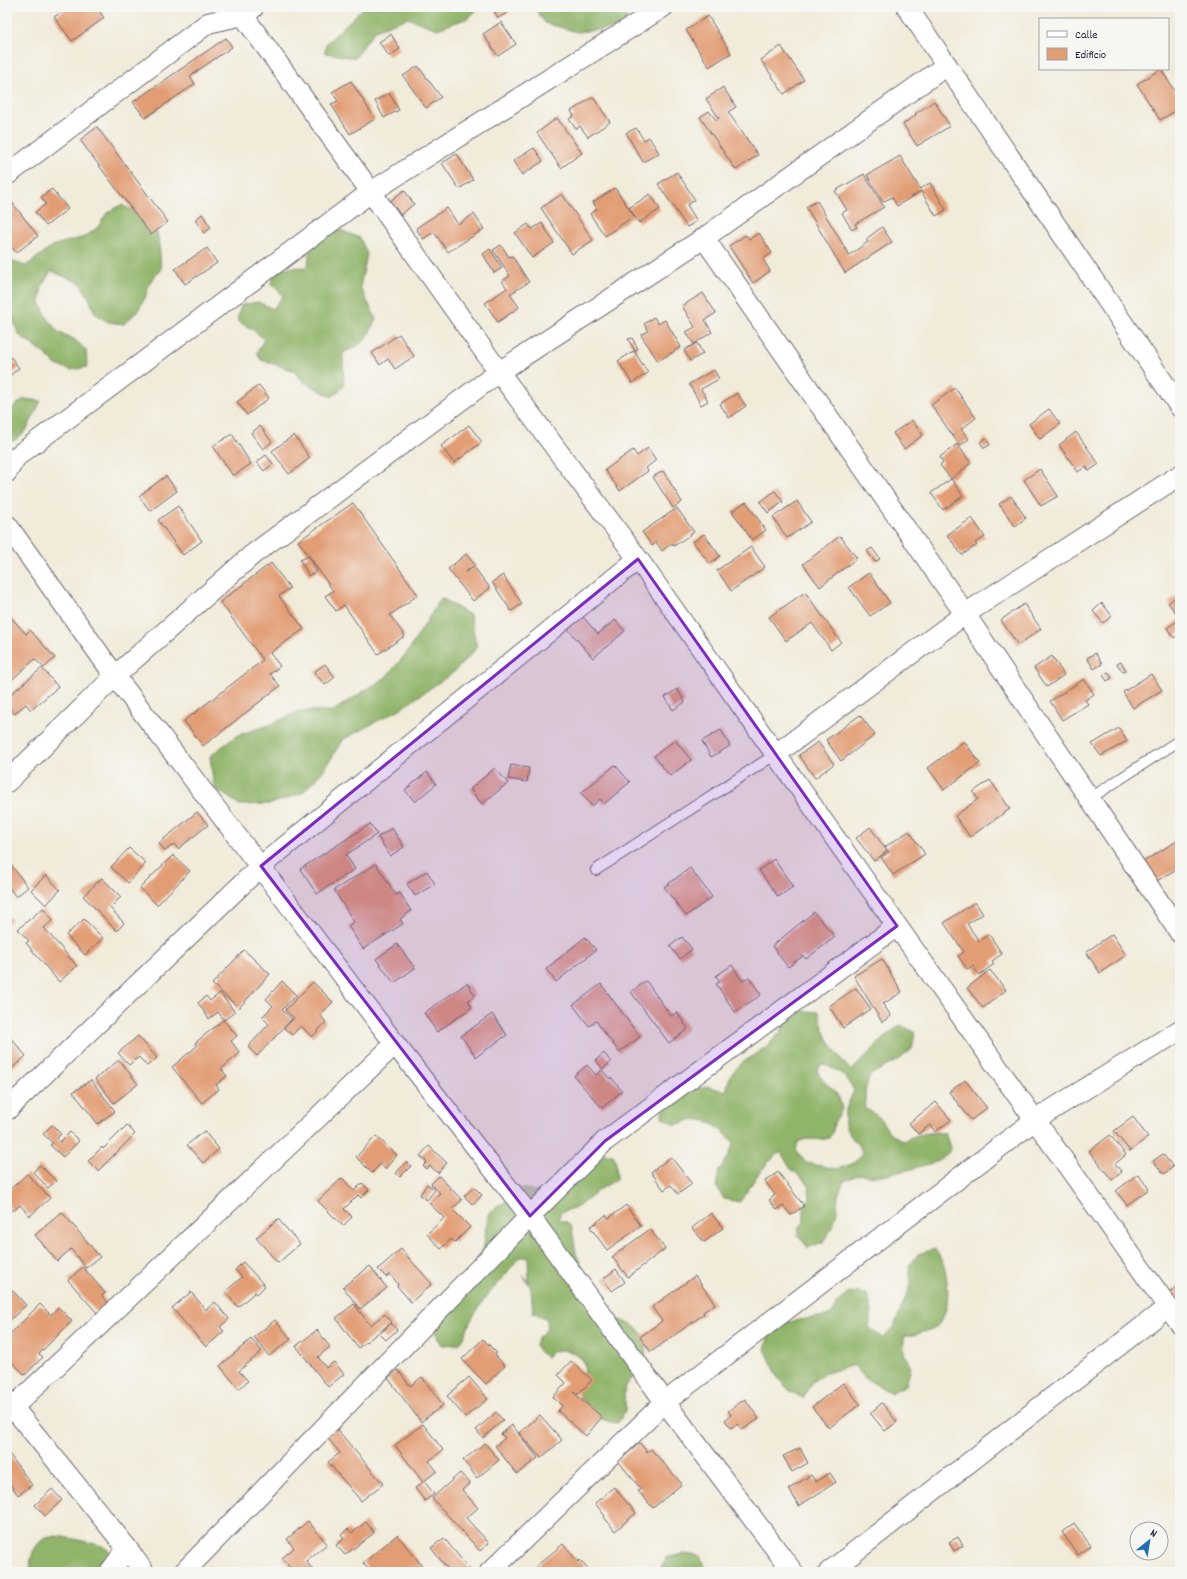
<svg xmlns="http://www.w3.org/2000/svg" width="1187" height="1579" font-family="Dekko,sans-serif">
<style>
.forest{fill:#90b469;stroke:#596b52;fill-rule:evenodd}
.building{fill:#e29d75}
.lines{fill:none;stroke-linecap:round;stroke-linejoin:round}
.lane-casing{stroke:#6a6872;stroke-width:12}
.street-casing{stroke:#6a6872;stroke-width:22}
.lane{stroke:#fff;stroke-width:10}
.street{stroke:#fff;stroke-width:20}
.marked{fill:#7b2cbf;fill-opacity:0.2;stroke:#7b2cbf;stroke-width:3;stroke-linejoin:round}
</style>
<rect width="100%" height="100%" fill="#f6f6f2"/>
<filter id="ink" filterUnits="userSpaceOnUse"><feTurbulence type="fractalNoise" baseFrequency=".025" numOctaves="2"/><feDisplacementMap in="SourceGraphic" scale="8" xChannelSelector="R" yChannelSelector="G"/><feConvolveMatrix kernelMatrix="1 2 1 2 8 2 1 2 1" color-interpolation-filters="sRGB"/></filter>
<filter id="wash" filterUnits="userSpaceOnUse"><feTurbulence type="fractalNoise" baseFrequency=".012" numOctaves="4" result="noise"/><feDisplacementMap in="SourceGraphic" scale="16" xChannelSelector="R" yChannelSelector="G"/><feGaussianBlur stdDeviation="0.9" result="paint"/><feColorMatrix in="noise" values="0 0 0 0 0 0 0 0 0 0 0 0 0 0 0 0 0 1.4 0 .05"/><feComposite in="paint" operator="in"/></filter>
<g filter="url(#wash)">
<rect width="100%" height="100%" fill="#f1ebd9"/>
<path class="forest" d="M364 7H480L468 18 437 29 408 18 375 30 355 58 325 53 326 44Z
M534 7H627L625 27 577 32 545 23Z
M121 205C135 211 155 220 158 237 160 247 160 258 161 269L150 282 145 298 137 312 124 324 108 322 95 313 89 298 80 283 51 271 42 286 40 303 48 319 58 332 74 339 86 350 87 367 71 370 56 365 45 354 19 335 13 321 7 303V258L11 261 26 266 54 245 85 237 98 227 107 213Z
M328 225 360 238 367 254 360 287 376 319C367 340 364 344 343 353L344 386 332 397 304 382 292 370 261 360 257 353 264 339 252 329 237 321 241 305 258 302 273 309 283 296 271 284 275 268 308 267 309 250Z
M24 399 41 401 26 431 14 441 7 440V409H11Z
M441 598 470 615 477 648 454 672 400 709 342 740 325 769 302 793 271 804 240 805 214 788 210 756 236 736 269 725 301 711H333L386 677 407 653Z
M803 1011 819 1012C825 1039 833 1050 851 1071L887 1035 900 1025 915 1032 912 1049 900 1059 870 1075 865 1091V1108L879 1117 889 1132 903 1141C917 1134 929 1131 945 1133L951 1150 939 1161 908 1170 876 1176 860 1174 844 1181 838 1195 837 1212 832 1228 823 1242 808 1248 798 1235V1229L804 1222V1206L810 1198 808 1183 790 1168 781 1152C761 1166 753 1182 740 1202L724 1199 716 1186 719 1170 728 1158 734 1143C723 1131 708 1117 691 1120 686 1121 681 1123 676 1125L662 1117 663 1100 692 1089 709 1087 726 1091 730 1076 741 1063 755 1055 768 1045 780 1033 789 1018ZM822 1064C836 1069 849 1076 854 1091 848 1104 839 1119 849 1133 853 1140 858 1144 862 1152L858 1159 852 1164 837 1169 806 1163 796 1150 798 1142C809 1136 818 1142 829 1138L833 1131 834 1123 842 1109C838 1085 824 1088 817 1070Z
M605 1154H613L616 1162 617 1179 597 1191 590 1198 577 1207 561 1212 558 1220 567 1222 572 1229 576 1253 580 1262 584 1279 597 1290 613 1318C639 1324 655 1338 641 1366 637 1375 628 1380 625 1389 622 1396 627 1403 625 1410 624 1414 620 1419 618 1423 592 1420 593 1411 578 1394 580 1385 586 1375 585 1366 584 1356 569 1350 560 1350 554 1350 550 1353 546 1357L540 1352 535 1345 537 1338C545 1333 548 1329 547 1319L533 1312 531 1288 523 1275 529 1282 528 1257H520L483 1301 470 1322 464 1337 459 1344 442 1345 437 1337 436 1329 481 1256C487 1242 483 1221 492 1210 496 1205 501 1205 506 1201 510 1199 513 1193 517 1189H525L542 1192Z
M935 1249C938 1254 942 1260 944 1266 949 1284 951 1311 937 1326 931 1331 912 1335 904 1337V1353L911 1368 906 1385 891 1393 865 1378 854 1365 823 1374 811 1383 803 1398 790 1391 779 1379 765 1349 769 1333 782 1323 831 1315 837 1303 850 1292 867 1294 872 1311 869 1327 882 1338 894 1327 911 1283 909 1267 918 1254Z
M57 1536C64 1537 101 1544 106 1548 112 1553 116 1565 120 1572H32C28 1562 33 1547 42 1540 46 1537 52 1537 57 1536Z
M684 1554 700 1556 706 1572H658L668 1557Z"/>
<g id="blocks">
<path class="building" d="M69 7H97L104 18 72 41 54 17Z
M492 7H518L498 18Z
M708 16 731 53 709 67 686 30Z
M501 22 516 44 498 56 483 34Z
M391 34 400 49 389 56 379 42Z
M226 38 232 47 190 76 195 84 145 118 133 102Z
M781 46 804 80 784 94 761 60Z
M418 66 441 97 426 108 403 76Z
M1161 69 1180 100V108L1160 120 1137 84Z
M351 81 375 119 350 134 331 104 338 101 332 92Z
M723 87 736 107 728 112 758 155 736 170 700 117 709 111 716 120 719 118 706 99Z
M389 93 399 110 384 118 375 101Z
M593 97 610 122 588 137 580 126 576 129 569 119 574 116 571 111Z
M934 101 950 126 917 146 903 124 916 115 915 114Z
M557 118 582 153 561 168 537 133Z
M97 127 168 222 151 235 80 140Z
M636 128 644 140 649 137 659 153 643 162 626 133Z
M534 148 543 161 522 175 513 161Z
M457 154 473 180 459 189 442 163Z
M900 156 920 189 930 183 946 210 936 216 921 191 897 206 892 197 883 202 867 175Z
M677 172 695 200 687 205 697 221 687 227 658 184Z
M864 174 884 207 855 224 857 227 852 230 842 213 847 210 835 191Z
M615 188 634 216 605 236 590 214 597 209 593 202Z
M52 189 68 209 46 226 35 212 46 204 41 197Z
M404 190 414 204 399 216 388 203Z
M562 194 593 240 572 254 541 208Z
M650 194 660 209 639 223 629 208Z
M11 201 38 236 16 253 7 241V204Z
M817 201 849 255 868 242 866 239 882 227 892 242 845 273 806 207Z
M447 208 458 224 474 214 484 229 448 252 434 232 423 239 416 228Z
M202 214 211 228 204 233 195 220Z
M542 223 554 243 532 258 515 233 528 224 532 229Z
M759 233 772 253 763 259 770 271 753 283 729 246 746 235 749 239Z
M501 245 509 257 512 256 529 282 510 294 519 307 498 322 485 303 507 288 502 281 510 276 493 250Z
M207 248 217 263 185 284 175 269Z
M490 249 502 268 494 273 483 254Z
M703 293 716 313 705 320 712 332 694 344 686 332 695 327 682 306Z
M654 317 658 324 665 320 681 347 658 361 641 335 648 331 644 324Z
M399 334 414 356 395 369 388 359 380 365 372 353Z
M632 338 638 349 635 351 628 339Z
M697 343 703 354 690 361 684 350Z
M634 351 648 373 632 383 618 361Z
M7 352 19 368 7 378Z
M714 370 719 379 701 389 708 401 701 405 689 384Z
M259 385 269 398 247 415 237 402Z
M955 388 976 418 961 429 969 439 960 446 931 405Z
M737 393 746 406 729 418 720 404Z
M1049 409 1060 424 1040 439 1029 424Z
M912 420 923 435 904 449 893 433Z
M469 425 482 442 454 463 441 446Z
M260 426 272 442 263 449 251 433Z
M1076 432 1099 464 1089 471 1086 466 1078 472 1059 445Z
M232 434 251 464 233 476 213 446Z
M294 435 310 458 289 474 272 451Z
M986 438 990 445 984 448 980 442Z
M957 444 971 463 951 479 940 465 943 462 940 457Z
M648 448 656 460 646 468 648 471 620 491 605 470 633 450 637 456Z
M266 455 273 464 264 471 257 462Z
M1040 469 1058 496 1041 506 1024 480Z
M663 471 682 502 673 508 653 477Z
M166 476 177 491 150 511 139 496Z
M951 479 963 496 943 510 931 493Z
M775 491 783 502 768 513 760 502Z
M1011 496 1026 518 1015 526 999 504Z
M797 501 811 522 787 538 773 517Z
M746 502 766 530 752 540 732 511Z
M353 503 418 595 390 615 405 636 378 654 344 605 336 611 325 596 333 591 309 556 317 571 309 576 300 560 309 556 298 541Z
M178 506 202 541 183 555 158 520Z
M677 508 694 532 674 546 672 543 662 551 656 542 652 546 642 532Z
M972 518 985 537 975 543 977 545 962 555 947 535Z
M704 534 720 556 710 564 693 542Z
M840 536 857 558 820 587 803 564Z
M751 547 765 567 731 591 717 570Z
M872 548 880 559 875 562 867 551Z
M466 554 475 565 465 572 474 567 490 588 473 601 448 569Z
M271 563 290 588 279 596 304 629 270 653 280 666 270 674 280 686 203 746 184 721 263 660 220 602Z
M869 573 890 603 870 616 849 587Z
M503 575 522 604 511 611 492 582Z
M805 592 841 642 831 650 812 623 786 641 769 617Z
M1180 594V612L1177 614 1168 603Z
M1102 603 1112 616 1103 623 1093 611Z
M1024 604 1041 629 1018 645 1001 620Z
M8 614 26 634 30 630 55 658 44 668 35 659 7 684Z
M583 617 598 634 615 620 625 631 593 658 568 629Z
M1180 619V633L1174 638 1167 628Z
M1095 653 1102 664 1094 669 1087 658Z
M1052 656 1064 675 1047 687 1034 668Z
M1121 662 1126 670 1123 672 1117 664Z
M325 664 335 677 325 685 314 672Z
M42 668 58 687 31 710 26 704 14 714 7 705V697Z
M1108 672 1112 678 1107 681 1103 675Z
M1151 674 1162 690 1133 708 1123 692Z
M1084 679 1094 694 1085 700 1088 704 1062 720 1050 701Z
M677 689 685 702 673 710 665 697Z
M860 715 875 735 841 761 826 740Z
M1119 728 1127 741 1101 756 1092 744Z
M721 730 730 746 711 757 702 741Z
M675 740 691 760 670 776 654 756Z
M964 741 980 763 944 790 928 768Z
M818 742 834 764 815 778 799 755Z
M511 765 529 768 527 782 508 779Z
M615 765 630 782 604 804 600 799 592 806 581 793Z
M495 768 508 783 482 804 470 789Z
M427 772 436 784 415 802 405 790Z
M990 780 1010 809 970 837 955 816 978 799 973 792Z
M197 812 208 825 178 849 174 844 165 851 159 843Z
M370 824 377 834 346 855 355 869 317 894 300 869Z
M870 827 887 851 874 861 856 838Z
M392 828 404 847 390 856 378 837Z
M909 831 925 854 893 875 881 857 889 852 885 847Z
M1180 839V867L1150 885 1138 865Z
M129 848 146 863 128 883 111 867Z
M173 855 190 871 157 905 140 888Z
M774 859 793 887 778 897 759 870Z
M7 860 28 887 16 897 7 885Z
M376 864 396 895 400 893 411 911 400 919 403 924 363 949 348 926 354 922 334 890Z
M690 868 712 897 686 916 664 887Z
M427 871 435 884 415 896 407 884Z
M46 875 60 890 46 905 31 890Z
M102 878 121 897 110 908 124 923 117 931 83 896Z
M975 902 983 914 967 924 979 941 989 934 1002 954 992 961 994 964 979 975 973 966 967 969 958 956 964 952 944 923Z
M43 908 53 920 44 928 77 966 59 982 26 943 29 941 18 929Z
M814 912 835 937 806 959 803 956 788 967 772 946Z
M7 915 12 920 7 924Z
M84 919 103 938 85 955 66 935Z
M1112 934 1126 955 1100 973 1086 952Z
M585 937 596 950 556 982 546 969Z
M682 937 692 949 680 959 670 946Z
M397 944 415 968 394 983 376 959Z
M244 950 270 974 239 1008 212 984Z
M882 959 902 992 883 1004 891 1016 882 1022 854 976Z
M732 965 742 981 749 977 761 995 735 1012 716 984 720 982 716 976Z
M990 970 1006 990 983 1008 967 988Z
M282 981 296 995 282 1010 292 1019 257 1056 248 1047 269 1024 262 1017 273 1006 266 999Z
M646 981 671 1016 677 1012 688 1029 669 1043 631 992Z
M313 982 333 1002 320 1015 326 1022 312 1037 301 1026 292 1035 284 1028 294 1018 285 1010Z
M467 983 475 995 468 1001 472 1007 437 1032 424 1013Z
M601 984 640 1037 619 1052 596 1021 589 1026 573 1005Z
M856 988 871 1009 843 1028 829 1006Z
M220 993 235 1012 224 1020 218 1012 209 1019 198 1003 206 996 210 1001Z
M492 1014 507 1035 476 1057 461 1036Z
M223 1020 237 1036 231 1041 240 1053 221 1069 227 1076 216 1085 219 1089 202 1103 172 1067 197 1046 195 1043Z
M9 1036 26 1056 9 1071 7 1069V1037Z
M138 1036 157 1058 147 1066 139 1057 129 1065 118 1053Z
M604 1053 611 1062 603 1069 596 1060Z
M119 1060 138 1084 114 1103 95 1079Z
M587 1065 596 1075 602 1070 610 1079 611 1077 622 1091 602 1108 574 1076Z
M91 1080 115 1111 98 1124 73 1092Z
M965 1080 987 1108 971 1120 949 1092Z
M936 1102 951 1120 935 1132 930 1125 918 1134 909 1123Z
M1133 1117 1148 1137 1130 1151 1114 1131Z
M52 1125 61 1134 57 1138 60 1142 70 1132 79 1141 63 1157 50 1145 53 1143 43 1134Z
M127 1125 135 1134 98 1171 88 1161 102 1147 103 1149Z
M204 1131 219 1149 203 1163 187 1145Z
M1110 1135 1126 1155 1115 1164 1122 1172 1112 1180 1089 1151Z
M376 1136 397 1155 385 1169 380 1164 372 1173 356 1157Z
M429 1146 447 1163 438 1173 430 1166 427 1169 423 1166 427 1162 420 1156Z
M1163 1154 1173 1167 1164 1174 1153 1161Z
M671 1157 692 1184 678 1194 671 1185 664 1190 651 1172Z
M406 1162 411 1166 400 1177 396 1173Z
M40 1165 56 1181 48 1188 33 1172Z
M778 1172 804 1206 791 1215 783 1206 777 1210 769 1200 775 1195 765 1181Z
M27 1174 50 1198 30 1216 20 1205 13 1211 7 1205V1192Z
M1138 1174 1149 1189 1127 1205 1116 1191Z
M439 1176 462 1200 452 1209 470 1227 455 1242 451 1239 441 1249 427 1234 444 1218 429 1203 440 1193 431 1184Z
M342 1178 354 1191 362 1183 369 1190 361 1198 358 1195 344 1209 352 1217 343 1226 318 1201Z
M427 1184 435 1190 427 1200 420 1195Z
M474 1187 482 1195 473 1205 464 1196Z
M626 1205 641 1226 607 1250 590 1227 606 1215 609 1218Z
M62 1212 100 1257 86 1268 71 1249 57 1261 35 1235Z
M711 1213 723 1228 704 1242 692 1228Z
M278 1219 300 1244 278 1263 256 1238Z
M650 1229 665 1249 628 1277 612 1257Z
M401 1249 432 1284 411 1302 397 1286 398 1284 390 1274 386 1277 378 1269Z
M243 1262 265 1286 257 1294 255 1292 238 1307 225 1292 242 1277 235 1270Z
M370 1266 387 1288 360 1309 343 1287Z
M83 1267 105 1293 102 1296 109 1304 98 1314 68 1280Z
M616 1269 625 1282 612 1291 603 1279Z
M695 1276 715 1304 703 1312 704 1314 651 1352 640 1337 662 1321 652 1307Z
M1180 1285V1312L1168 1294Z
M10 1288 26 1305 7 1323V1291Z
M191 1292 206 1310 215 1302 229 1319 220 1327 224 1331 206 1347 172 1308Z
M40 1304 51 1315 58 1307 72 1321 39 1354 43 1357 25 1375 7 1357V1337Z
M354 1304 370 1325 385 1314 392 1322 391 1323 397 1330 386 1340 380 1334 391 1323 358 1348 336 1318Z
M275 1320 291 1339 269 1356 254 1337Z
M317 1330 330 1347 318 1357 326 1368 334 1362 344 1374 328 1387 296 1346Z
M251 1339 262 1351 239 1371 248 1381 239 1389 220 1366Z
M483 1339 497 1353 495 1355 505 1366 486 1384 462 1359Z
M571 1361 592 1380 578 1394 575 1392 574 1393 602 1417 586 1436 558 1411 562 1406 553 1397 566 1383 558 1375Z
M398 1370 410 1386 422 1377 443 1405 421 1422 388 1378Z
M469 1377 488 1399 465 1417 447 1396Z
M843 1383 860 1404 829 1428 812 1407Z
M745 1399 759 1419 742 1430 737 1424 731 1428 725 1420 731 1415 728 1411Z
M882 1403 897 1422 885 1431 870 1413Z
M496 1412 503 1420 483 1438 476 1430Z
M540 1415 562 1440 541 1458 519 1433Z
M423 1424 443 1450 429 1461 437 1471 424 1481 434 1494 425 1501 415 1488 423 1482 395 1445Z
M512 1425 538 1458 517 1474 495 1446 505 1438 501 1434Z
M336 1428 383 1484 361 1501 328 1462 340 1453 326 1436Z
M485 1443 499 1460 477 1478 463 1460Z
M640 1443 647 1452 651 1449 682 1484 653 1508 638 1491 641 1489 618 1461Z
M800 1448 808 1463 792 1472 783 1456Z
M9 1454 32 1485 18 1495 7 1480V1456Z
M460 1473 470 1483 462 1490 478 1508 466 1518 489 1543 480 1551 432 1498Z
M830 1473 836 1482 799 1506 789 1489 811 1475 816 1482Z
M614 1487 636 1513 615 1531 604 1517 605 1516 595 1503Z
M52 1489 62 1500 45 1516 35 1505Z
M308 1521 327 1544 306 1561 313 1570 310 1572H294L282 1558 294 1548 287 1539Z
M366 1522 374 1533 345 1555 336 1545 344 1539 341 1535 348 1529 352 1533Z
M1074 1523 1091 1546 1078 1555 1062 1532Z
M397 1535 424 1568 419 1572H365L368 1569 363 1563Z
M958 1537 963 1546 954 1551 949 1542Z
M444 1538 471 1571 450 1572 431 1548Z
M563 1544 578 1562 580 1560 590 1572H539L535 1567Z
M211 1568 215 1572H206Z"/>
</g>
</g>
<g filter="url(#ink)">
<use href="#blocks" fill-opacity="0" stroke="#6a6872" stroke-width="1"/>
<g class="lines">
<defs>
<path id="lane" d="M1089 799 1180 740
M596 870 776 754"/>
<path id="street" d="M237 7 371 192 499 372 638 559 897 926 1180 1324
M907 7 1180 407
M7 175 208 23 243 15 253 8
M704 238 965 614 1180 933
M7 472 16 457 371 192 663 7
M7 525 115 676 395 1044 530 1216 665 1402 793 1572
M776 754 965 614 1180 475
M7 782 115 676 252 555 499 372 704 238 947 65
M7 1110 261 866 638 559
M7 1400 127 1548 144 1572
M7 1413 395 1044
M110 1572 127 1548
M184 1572 530 1216 605 1141 897 926
M490 1572 665 1402 1035 1120 1180 1030
M829 1572 1168 1307"/>
</defs>
<use href="#lane" class="lane-casing"/>
<use href="#street" class="street-casing"/>
<use href="#lane" class="lane"/>
<use href="#street" class="street"/>
</g>
</g>
<path class="marked" d="M638 559 897 926 605 1141 530 1216 261 866Z"/>
<rect width="1187" height="1579" fill="none" stroke="#f6f6f2" stroke-width="24"/>
<rect x="1039" y="18" width="130" height="52" fill="#f6f6f2" stroke="#a1a1a9"/>
<rect x="1047" y="31" width="20" height="6" fill="#ffffff" stroke="#a1a1a9"/>
<text x="1075" y="38" font-size="12" fill="#22223b">Calle</text>
<rect x="1047" y="48" width="20" height="12" fill="#e29d75" stroke="#a1a1a9"/>
<text x="1075" y="58" font-size="12" fill="#22223b">Edificio</text>
<g transform="translate(1149 1541) rotate(30)"><circle r="19" fill="#f6f6f2" stroke="#a1a1a9"/>
<path d="M0-3L7 15L0 10L-7 15Z" fill="#1f6fb2"/>
<text y="-6" font-size="11" font-weight="bold" text-anchor="middle" fill="#22223b">N</text>
</g>
</svg>
